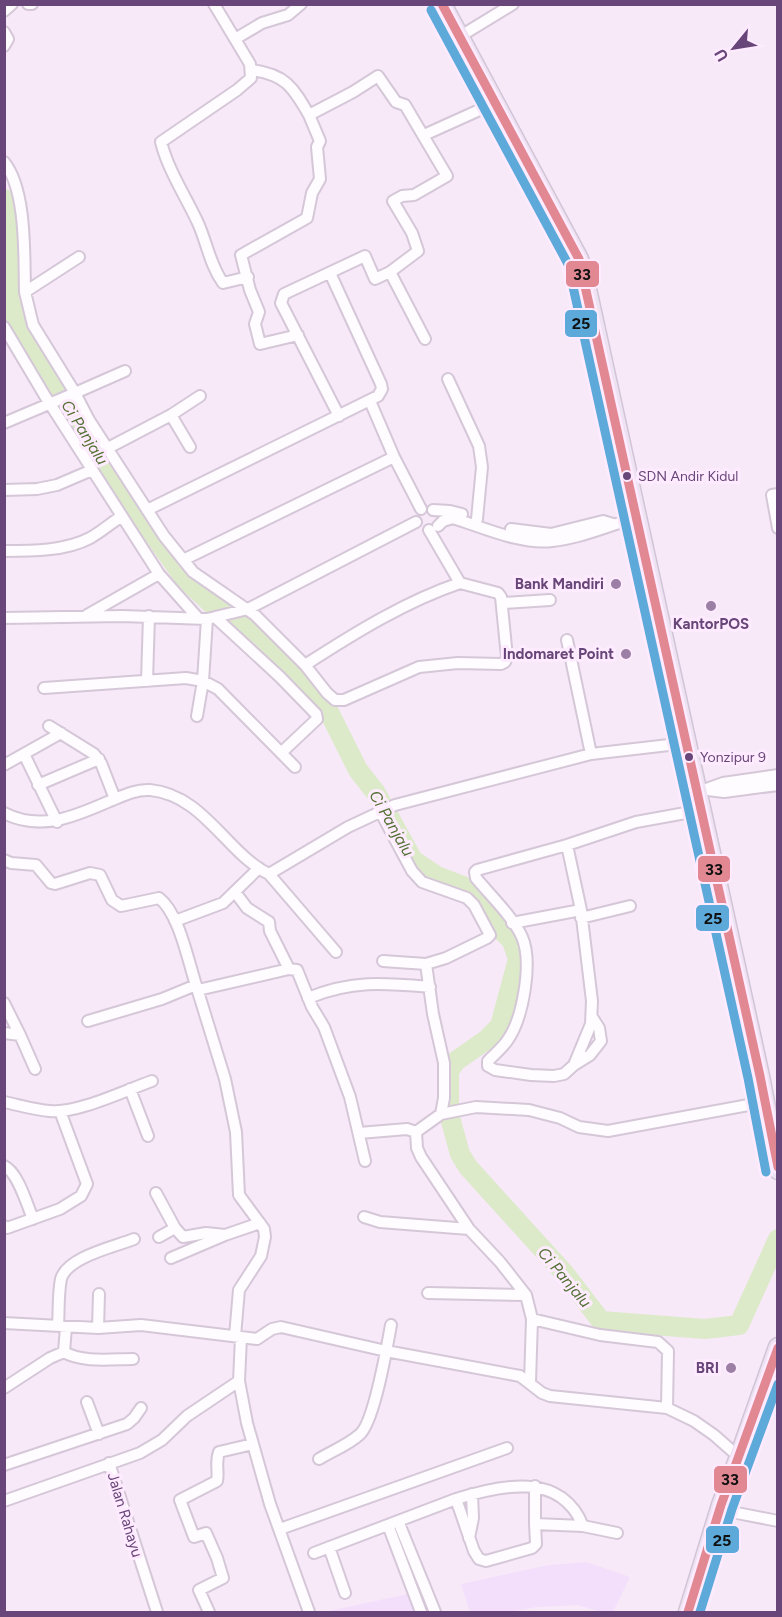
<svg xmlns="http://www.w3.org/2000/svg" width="782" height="1617" font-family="Figtree,sans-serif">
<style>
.commercial{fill:#f3dffc}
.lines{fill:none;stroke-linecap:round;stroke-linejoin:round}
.river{stroke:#dceac9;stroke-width:20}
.street-casing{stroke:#d5c7d8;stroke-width:14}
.highway-casing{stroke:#d2c4d7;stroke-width:21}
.street{stroke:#fefcfe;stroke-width:10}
.highway{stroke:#ede3f2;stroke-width:18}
.bus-1-casing{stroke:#feebff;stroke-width:14}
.bus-2-casing{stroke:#feebff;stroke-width:14}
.bus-1{stroke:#e18893;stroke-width:9}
.bus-2{stroke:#5ca9da;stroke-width:9}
.bus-dot{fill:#694679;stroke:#feebff;stroke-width:2}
.poi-dot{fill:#9b7fa5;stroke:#feebff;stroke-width:2}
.labels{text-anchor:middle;stroke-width:6;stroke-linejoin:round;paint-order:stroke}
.bus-label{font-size:14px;fill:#694679;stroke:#feebff;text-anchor:start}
.poi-label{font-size:15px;font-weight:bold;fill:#694679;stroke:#feebff;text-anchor:end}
.street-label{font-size:15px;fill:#694679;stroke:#feebff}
.water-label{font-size:16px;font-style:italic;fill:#537133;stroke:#feebff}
.line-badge{stroke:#feebff;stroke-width:2}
.pale-badge-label{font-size:16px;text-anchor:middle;font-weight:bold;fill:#111}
</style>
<rect width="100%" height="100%" fill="#f7e9f8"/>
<path class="commercial" d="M586 1562 630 1577 613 1612H601L578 1605 537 1607 510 1612H470L461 1584 549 1565Z
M408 1594 414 1612H324Z"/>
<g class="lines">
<path class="river" d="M4 199 14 317 108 470 185 579 217 609 260 635 324 702 358 770 376 793 413 860 437 876 471 889 495 924 512 941 518 959 500 1026 486 1040 456 1061 449 1071V1114L460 1154 468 1167 565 1274 601 1321 705 1329 739 1325 778 1239"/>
<defs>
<path id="street" d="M28 4H32
M214 4 250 64 251 78 237 90 161 142C168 170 186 197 198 223 207 243 210 265 223 283L248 277
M4 11 12 4
M4 32 8 39 4 46
M459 37 513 4
M235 39 262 23 288 15 301 4
M251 70C285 74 293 87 309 115
M424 135 495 103
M4 162C27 190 24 257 25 292
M390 272 425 339
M4 327 45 396 159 574 198 618
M298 335 260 344 255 324 259 312 250 290 241 255 307 218 312 193 320 179 317 147 320 141 309 115 353 92 378 76 396 102 405 105 447 176 414 195 402 196 393 201 412 233 418 251 390 272 375 279 365 256 284 294 281 303 339 416
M125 371 75 393 89 420 164 536 193 572 255 615 305 665 327 693 335 700H344L419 667 458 663 501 664 505 662 507 657 501 597 498 593 460 583 429 530
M448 379 479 446 482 467 477 519 475 525
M370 401 394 457 421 509
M171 415 190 447
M4 423 75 393 33 325 25 292 79 257
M108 448 171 415 200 396
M4 490 37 489 57 485 92 470
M778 494 772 495 778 528
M147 510 378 396 382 389 381 384 330 273
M433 510 450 511 462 514
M438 526 443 521 453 518C482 527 521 545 552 541 582 538 608 525 637 518
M511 529 551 534 603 521 613 524
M4 551C31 551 66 551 90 538 101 532 111 523 122 516
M183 560 394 457
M503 603 550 600
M87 615 159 574
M215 617 280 677 316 714 317 719 282 752
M4 618 122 616 207 619 248 609 416 522
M567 640 591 754
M305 665C353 634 406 601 460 583
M147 681 149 616
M44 688 186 678 203 681 218 689 295 767
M197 716 203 681 207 619
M49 726 94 754 101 763 115 799
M24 754 57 822
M4 765 61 733
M38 785 99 759
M708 790 724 792 778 785
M698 792 723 783 778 775
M380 811 412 871 422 882 467 898 474 905 490 935 487 938 446 958 426 964 433 1014 444 1063V1098L441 1114
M4 813C41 832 76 816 110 801 122 796 136 789 150 790 204 795 227 854 269 874L348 827 395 805 591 754 686 743
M567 845 581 910 592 1001 591 1024 574 1065 564 1074 554 1076 531 1075 495 1070 488 1066V1061C494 1055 502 1048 507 1041 523 1019 533 962 522 937 513 917 490 895 476 878L475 872 477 870 567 845 636 822 702 810
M4 860 11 863 36 865 51 883 55 884 90 873 100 875 112 900 121 906 159 898C179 913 188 961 196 985
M269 874 336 952
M235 892 247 908 269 922 270 931 289 969
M581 918 630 906
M175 921 223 903 259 868
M512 923 581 910
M383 961 426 964
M198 990 289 969 297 970 312 1007 324 1027 350 1097 365 1161
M308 998C352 980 384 983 430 987
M4 1003 20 1035 4 1033
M88 1021 162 999 196 985 225 1079 236 1132 239 1195 264 1229 265 1237 261 1256 239 1290 235 1336
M20 1035 35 1069
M574 1065 590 1055 601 1041 599 1028 592 1017
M130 1089 148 1136
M4 1102C19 1105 35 1110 50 1111 77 1114 126 1090 152 1081
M359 1133 407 1129 416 1132
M4 1166C18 1172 27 1205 33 1219
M156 1193 175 1228 183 1237 206 1233 225 1235 260 1223
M364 1217 380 1222 469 1229
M4 1226 7 1228 60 1209 81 1196 87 1184 60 1111
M159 1237 175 1228
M171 1258 225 1235
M428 1293 526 1295
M532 1319 600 1335 658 1342 668 1351 667 1408
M4 1323 98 1328 141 1325 257 1339 272 1329 281 1327 386 1351 520 1376 542 1393 550 1396 667 1408 694 1421 714 1435 739 1457
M58 1326C59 1311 58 1293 61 1279 67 1257 114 1247 134 1239
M98 1328 99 1294
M241 1337 239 1381 247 1423 270 1504 309 1612
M64 1352C82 1363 112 1359 133 1359
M530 1382 532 1319 526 1295 500 1262 469 1229 421 1157 417 1148 416 1132 441 1114 476 1107 529 1110 560 1118 579 1127 608 1131 765 1102
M4 1388 50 1358 64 1352 66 1327
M87 1402 99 1434
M319 1459C332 1451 348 1445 359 1435 374 1424 387 1346 391 1325
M109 1463 157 1612
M4 1465 127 1424 134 1418 141 1408
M456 1499 474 1551 479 1559 486 1561 532 1548 536 1544 535 1524
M4 1501 140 1453 162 1440 187 1416 239 1381
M721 1505 737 1513 778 1521
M398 1521 435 1612
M388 1525 421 1612
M583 1526 617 1533
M280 1529 507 1448
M469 1538 473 1518 472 1494
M329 1547 345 1593
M314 1553 456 1499C501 1485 561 1471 583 1526L535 1524V1486
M209 1612 199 1590 223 1578 217 1558 206 1533 194 1537 180 1500 217 1481C219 1471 215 1463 219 1452L253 1444"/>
<path id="highway" d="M442 4 579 259 585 280 760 1076 778 1170
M688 1612 721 1505 739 1457 778 1347"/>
</defs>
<use href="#street" class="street-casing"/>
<use href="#highway" class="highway-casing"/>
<use href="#street" class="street"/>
<use href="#highway" class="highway"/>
<defs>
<path id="bus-1" d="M442 4 579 259 760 1076 778 1167
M688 1612 721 1505 778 1348"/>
<path id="bus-2" d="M431 10 568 264 748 1078 766 1172
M700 1612 732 1509 778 1384"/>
</defs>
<use href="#bus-1" class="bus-1-casing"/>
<use href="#bus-2" class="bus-2-casing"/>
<use href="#bus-1" class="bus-1"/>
<use href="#bus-2" class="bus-2"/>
</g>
<g class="bus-dot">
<circle cx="627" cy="476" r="5"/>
<circle cx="689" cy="757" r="5"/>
</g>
<g class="poi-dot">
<circle cx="616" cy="584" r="6"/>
<circle cx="711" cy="606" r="6"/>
<circle cx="626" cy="654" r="6"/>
<circle cx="731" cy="1368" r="6"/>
</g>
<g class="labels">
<g class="bus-label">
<text x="638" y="481">SDN Andir Kidul</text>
<text x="700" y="762">Yonzipur 9</text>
</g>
<g class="poi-label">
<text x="604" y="589">Bank Mandiri</text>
<text x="711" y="629" text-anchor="middle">KantorPOS</text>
<text x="614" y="659">Indomaret Point</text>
<text x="719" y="1373">BRI</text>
</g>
<g class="street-label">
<text transform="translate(125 1515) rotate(73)" y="5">Jalan Rahayu</text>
</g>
<g class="water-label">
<text transform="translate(85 432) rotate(58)" y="6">Ci Panjalu</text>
<text transform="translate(392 823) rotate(60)" y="6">Ci Panjalu</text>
<text transform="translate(565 1277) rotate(50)" y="6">Ci Panjalu</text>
</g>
</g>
<g class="line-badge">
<rect x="565" y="260" width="35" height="28" rx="6" fill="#e18893"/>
<rect x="564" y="309" width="34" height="29" rx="6" fill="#5ca9da"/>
<rect x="697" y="855" width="34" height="28" rx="6" fill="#e18893"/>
<rect x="695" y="904" width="35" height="28" rx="6" fill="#5ca9da"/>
<rect x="713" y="1465" width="35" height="29" rx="6" fill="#e18893"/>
<rect x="705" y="1525" width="35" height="29" rx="6" fill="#5ca9da"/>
</g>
<g class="pale-badge-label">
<text x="582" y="280">33</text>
<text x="581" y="329">25</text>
<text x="714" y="875">33</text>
<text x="713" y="924">25</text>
<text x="730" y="1485">33</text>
<text x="722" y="1546">25</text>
</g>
<rect width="782" height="1617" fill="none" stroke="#694679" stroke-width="12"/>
<g transform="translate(734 48) rotate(240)" stroke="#feebff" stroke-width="4.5" paint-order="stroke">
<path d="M0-4.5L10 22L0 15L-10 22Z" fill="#694679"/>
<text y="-9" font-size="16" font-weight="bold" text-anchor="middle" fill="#694679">U</text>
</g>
</svg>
